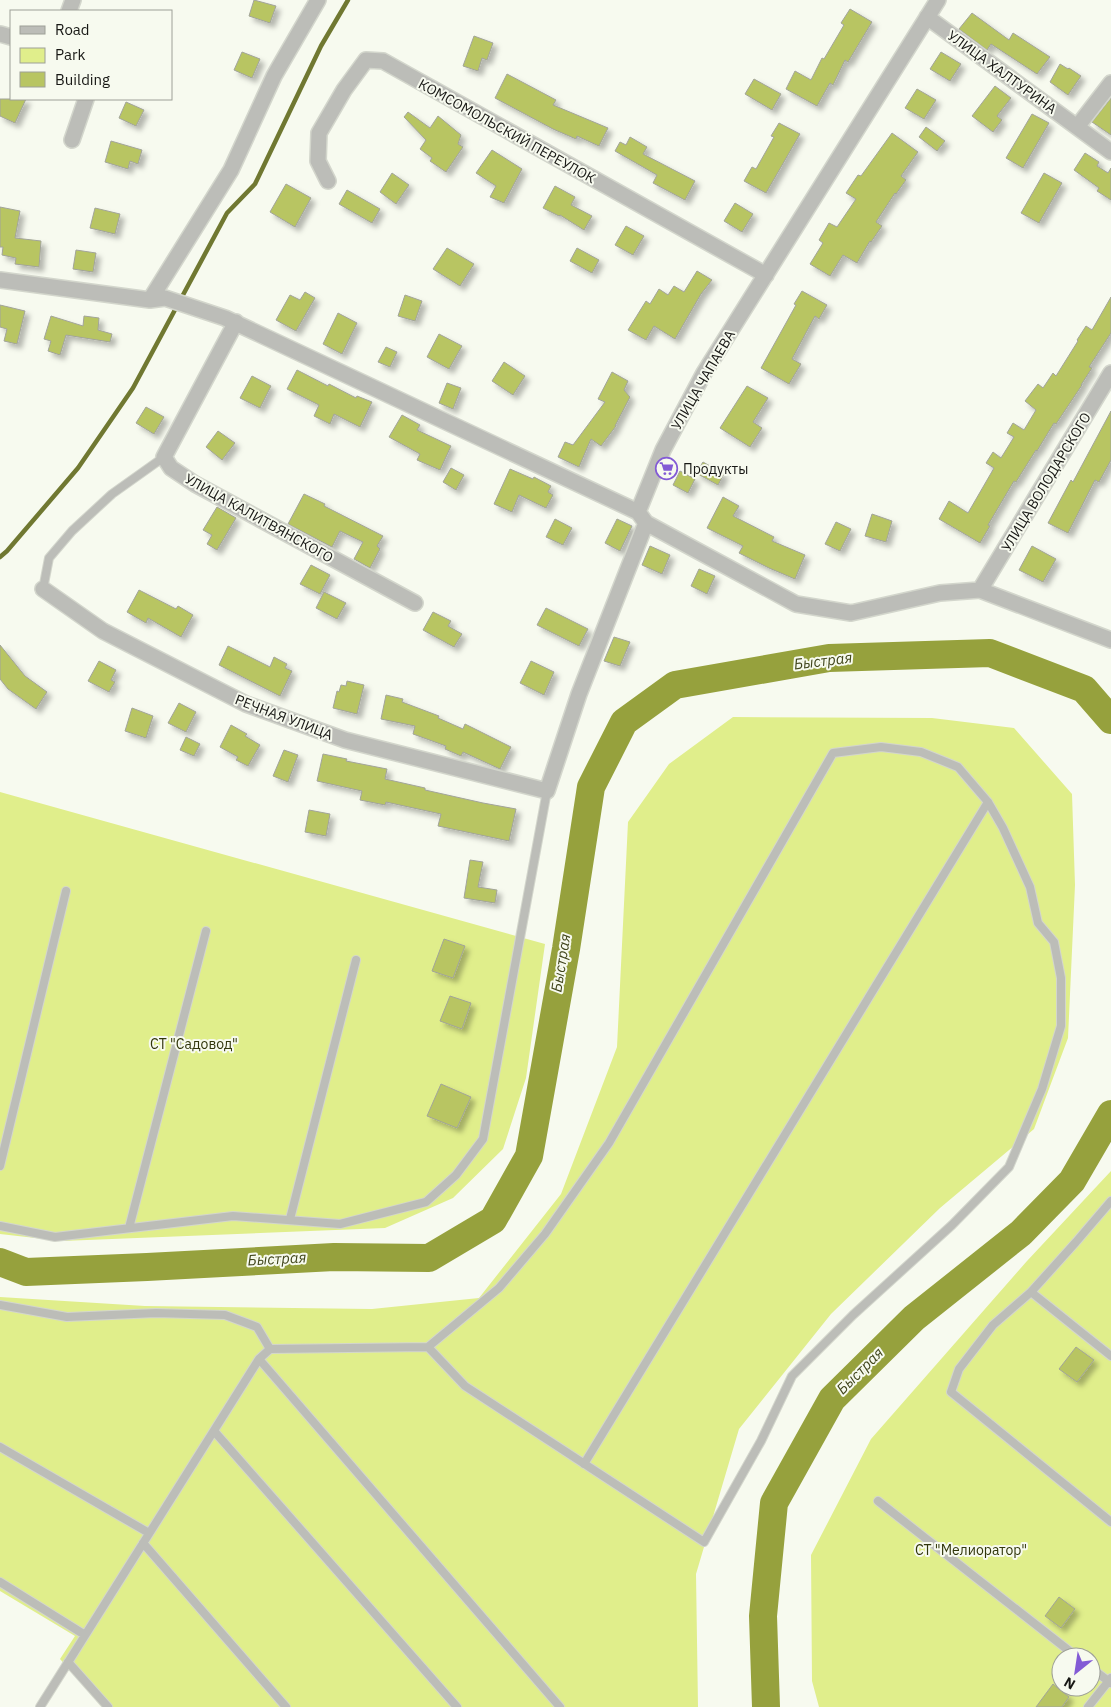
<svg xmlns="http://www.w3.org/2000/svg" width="1111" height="1707" font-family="'IBM Plex Sans',sans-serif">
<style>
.green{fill:#e0ee8b;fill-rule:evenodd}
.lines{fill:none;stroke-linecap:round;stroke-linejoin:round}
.stream{stroke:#707831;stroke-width:4.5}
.river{stroke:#96a13d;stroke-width:28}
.building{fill:#b8c562;stroke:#a2a49a;filter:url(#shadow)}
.service-casing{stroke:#d3d6cc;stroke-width:10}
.minor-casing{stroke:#d3d6cc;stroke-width:18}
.service{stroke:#bcbdb8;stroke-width:8}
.minor{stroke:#bcbdb8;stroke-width:15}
.labels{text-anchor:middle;stroke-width:4;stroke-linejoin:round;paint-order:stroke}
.street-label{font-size:14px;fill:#181815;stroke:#f7faef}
.poi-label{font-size:14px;fill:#181815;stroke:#f7faef;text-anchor:start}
.park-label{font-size:14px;fill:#31360b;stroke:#f7faef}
.water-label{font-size:15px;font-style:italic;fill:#41461c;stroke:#f7faef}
</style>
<defs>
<filter id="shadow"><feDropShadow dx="4.5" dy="4.5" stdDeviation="2.5" flood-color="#0004"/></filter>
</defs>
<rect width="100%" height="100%" fill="#f7faef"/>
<path class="green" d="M733 717 932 718 1014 728 1072 794 1075 885 1068 1038 1034 1129 940 1208 831 1314 739 1429 696 1574 698 1707H102L60 1659 75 1636 0 1591V1297L145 1306 372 1309 479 1298 561 1194 617 1047 628 822 669 764Z
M0 792 545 944 526 1078 503 1149 453 1198 385 1228 62 1241 0 1234Z
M1111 1171V1707H819L812 1681 811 1555 871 1439 1027 1261ZM1061 1657H1091V1687H1061Z"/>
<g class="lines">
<path class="stream" d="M0 557 7 551 78 468 133 388 227 213 255 184 321 46 348 0"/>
<path class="river" d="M0 1262 26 1272 147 1267 334 1257 429 1258 493 1220 529 1156 566 949 591 787 624 722 675 685 829 658 990 653 1084 689 1111 720
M766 1707 763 1616 774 1503 832 1399 914 1318 1021 1233 1072 1181 1111 1114"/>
</g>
<path class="building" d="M254 0 276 6 270 23 249 16Z
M850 9 872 22 848 62 845 60 833 85 830 83 817 106 786 89 795 71 811 80 822 58 824 59 844 25 841 23Z
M972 13 1009 40 1013 33 1050 57 1037 74 991 44 987 50 959 29Z
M474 36 493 43 487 60 482 58 478 71 463 66Z
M242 52 260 59 252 78 234 70Z
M941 52 961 64 950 81 930 69Z
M1060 64 1068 69 1069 68 1081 76 1068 95 1050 82Z
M507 74 556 100 553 105 608 128 599 146 577 136 576 139 553 129 495 98Z
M754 79 781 94 772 110 745 94Z
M995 86 1011 98 997 116 1002 120 993 132 972 116Z
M917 89 936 100 924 119 905 108Z
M1111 98V135L1092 122Z
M0 99H26L15 123 0 116Z
M126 102 144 110 136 126 119 118Z
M408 112 430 128 438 116 461 135 458 144 463 147 446 172 430 161 432 158 420 149 426 140 404 117Z
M1032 114 1049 123 1023 168 1006 158Z
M779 123 800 134 766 193 744 181 752 167 756 169 774 137 771 136Z
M926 127 945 141 937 151 919 137Z
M892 133 918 152 901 176 906 180 896 194 895 193 876 222 882 226 871 242 870 241 857 263 843 255 830 276 810 264 823 243 819 240 829 223 837 227 856 199 846 193 858 175 861 176Z
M630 137 647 147 643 154 695 181 685 200 653 183 657 175 615 151 620 142 626 145Z
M111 141 142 150 138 164 130 161 128 169 105 162Z
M492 150 522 169 504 203 490 197 496 186 476 173Z
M1085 153 1099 162 1097 166 1108 173 1111 168V200L1097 191 1099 188 1074 170Z
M392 173 409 185 396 204 380 192Z
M1044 173 1062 183 1039 223 1021 213Z
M286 184 311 198 295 227 270 212Z
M555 186 575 197 571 205 592 216 584 230 560 215 559 216 543 208Z
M347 190 380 209 372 223 339 204Z
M735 203 753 214 742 232 724 221Z
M0 207 20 211 15 238 41 241 39 267 15 264 16 258 2 255 3 247H0Z
M95 208 120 214 115 234 90 228Z
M626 226 644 236 633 255 615 245Z
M447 248 474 264 460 286 433 269Z
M577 248 599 260 592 273 570 261Z
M76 250 96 253 93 272 73 269Z
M697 271 712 280 701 294 675 339 654 326 646 340 628 330 646 301 650 304 659 289 668 295 674 286 684 292Z
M802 291 827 305 819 319 815 316 792 359 801 364 789 384 761 368 796 305 794 304Z
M305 292 315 298 296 331 276 320 290 295 300 300Z
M405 295 422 301 415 321 398 316Z
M1111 297V333L1089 367 1092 368 1081 385H1082L1056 424 1054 423 1037 451 1036 450 1016 482 1014 481 988 525 990 526 980 543 939 519 949 501 968 513 994 468 986 463 993 452 1001 458 1014 437 1007 433 1013 423 1024 430 1036 410 1025 401 1038 384 1043 388 1053 373 1056 376 1078 341 1077 340 1086 326 1092 330Z
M0 305 25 311 17 344 4 341 7 329 0 327Z
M338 313 357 323 342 354 323 344Z
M51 316 83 326 84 316 99 318 98 330 112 334 110 342 66 335 60 355 48 351 51 341 44 339Z
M439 334 462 346 449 369 427 357Z
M386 347 397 352 390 367 378 362Z
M504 362 525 376 513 395 492 381Z
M297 370 328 386 329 384 356 398 357 396 372 402 360 427 334 414 330 424 314 416 319 405 287 389Z
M612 372 628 381 624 390 630 397 615 426H616L601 446 591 439 579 467 558 457 565 442 573 445 605 402 598 399Z
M252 376 271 386 260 408 240 398Z
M447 383 461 388 453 409 439 403Z
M747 386 768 398 753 422 762 428 750 447 720 428Z
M146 407 164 417 154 434 136 423Z
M1111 411V460L1099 482 1095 480 1068 533 1048 523 1071 480 1073 482Z
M402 415 420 425 417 430 451 446 440 470 417 460 420 454 389 437Z
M218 431 235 443 222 460 206 447Z
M703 462 724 474 718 485 696 473Z
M451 468 464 475 456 490 443 482Z
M510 469 533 479 534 477 551 486 548 492 553 495 546 508 519 495 512 512 494 504Z
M680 471 695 479 688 493 673 485Z
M304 494 325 504 324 506 383 536 377 546 380 549 370 568 354 559 363 542 340 531 332 547 288 524Z
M723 497 739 506 733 516 774 537 772 541 805 555 795 579 769 568 739 553 743 546 707 528Z
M217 507 236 518 217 550 207 544 212 535 203 530Z
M872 514 892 521 886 542 865 536Z
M555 519 572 528 563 545 546 537Z
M617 519 632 526 620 551 605 543Z
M836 522 851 529 840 551 825 544Z
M650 546 670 555 662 574 642 565Z
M1032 546 1056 559 1043 582 1019 570Z
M311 565 330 575 320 594 300 584Z
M699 569 715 576 707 594 691 586Z
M139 590 176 609 178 606 193 615 181 637 148 618 146 623 127 612Z
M324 592 346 603 337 619 316 608Z
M546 608 588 629 579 646 537 625Z
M433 612 451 621 448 626 462 634 454 647 423 630Z
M614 637 630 642 620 666 604 661Z
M0 645 25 676 47 692 36 709 8 689 0 679Z
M228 646 270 667 274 657 287 664 285 668 292 671 280 696 219 665Z
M99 661 116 670 111 680 115 682 109 692 88 681Z
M531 661 554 672 544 695 520 683Z
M347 681 364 685 357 714 333 708 337 691 339 692 341 685 346 686Z
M386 695 403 699 402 702 439 716 438 718 463 729 465 724 511 747 500 769 463 752 461 756 445 749 446 746 413 734 415 726 381 719Z
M179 703 196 712 186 732 168 723Z
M132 708 153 716 146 738 125 731Z
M231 725 247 734 245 736 260 745 248 766 236 760 238 757 220 747Z
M186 737 200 744 194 756 180 750Z
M284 750 298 755 288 782 273 776Z
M323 754 347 759 346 761 387 769 385 779 425 788V790L483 803 516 809 509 841 438 826 441 814 386 802 385 805 360 800 362 791 317 781Z
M309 810 330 814 326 836 305 832Z
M470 860 483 862 478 887 497 890 495 903 464 898Z
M444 939 465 946 453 978 432 971Z
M450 996 471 1003 462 1029 440 1021Z
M441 1084 471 1097 457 1128 427 1116Z
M1076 1347 1094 1360 1077 1382 1059 1369Z
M1059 1597 1075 1609 1061 1628 1045 1616Z
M1053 1684 1069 1697 1062 1707H1036Z"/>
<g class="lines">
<defs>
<path id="service" d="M43 589 49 558 72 531 112 494 164 457
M0 1166 66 891
M1111 1201 1076 1242 1031 1292 993 1325 959 1369 951 1392 1111 1522
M290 1219 356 960
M0 1226 55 1237 233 1216 340 1224 426 1202 456 1175 483 1139 547 791
M129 1228 206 931
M1031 1292 1111 1356
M0 1305 67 1317 156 1313 225 1315 257 1327 270 1349
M259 1359 560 1707
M214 1431 457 1707
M0 1447 149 1533
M584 1464 988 802
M878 1501 1077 1657
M143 1543 286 1707
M0 1582 85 1635
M68 1662 108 1707
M1091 1668 1111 1683
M40 1707 259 1359 270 1349 428 1347 465 1386 704 1542 761 1441 792 1376 853 1315 952 1225 1009 1167 1042 1089 1061 1026V978L1054 942 1038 923 1030 887 1003 828 988 802 958 767 921 752 881 747 833 753 609 1143 545 1234 499 1288 428 1347
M1088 1707 1111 1678"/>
<path id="minor" d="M69 11 73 0
M927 17 1111 152
M0 34 11 37
M1077 127 1111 83
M72 140 86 99
M328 181 318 161 319 133 344 90 366 60 383 61 766 275
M0 280 150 300 165 298 225 318 638 512
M150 300 231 170 274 76 318 0
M236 322 164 457 171 468 195 484 415 603
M646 523 796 604 851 613 940 593 980 590 1111 640
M43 589 103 631 246 704 345 740 547 791 579 694 646 523 638 512 663 450 704 373 938 0
M980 590 1111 373"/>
</defs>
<use href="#service" class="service-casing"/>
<use href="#minor" class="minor-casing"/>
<use href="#service" class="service"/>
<use href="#minor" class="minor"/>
</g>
<defs>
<symbol id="supermarket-ring" viewBox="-11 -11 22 22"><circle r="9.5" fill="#f7faef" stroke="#835bd5" stroke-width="1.5"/><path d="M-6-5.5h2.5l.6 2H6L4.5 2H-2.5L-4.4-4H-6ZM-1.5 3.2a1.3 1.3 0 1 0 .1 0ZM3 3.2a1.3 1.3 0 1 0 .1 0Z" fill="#835bd5"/></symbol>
</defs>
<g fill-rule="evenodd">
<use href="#supermarket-ring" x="654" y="456" width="25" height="25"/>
</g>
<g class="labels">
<g class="street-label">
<text transform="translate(1002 72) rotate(36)" y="5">УЛИЦА ХАЛТУРИНА</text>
<text transform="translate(507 131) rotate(29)" y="5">КОМСОМОЛЬСКИЙ ПЕРЕУЛОК</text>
<text transform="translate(703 380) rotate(-60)" y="5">УЛИЦА ЧАПАЕВА</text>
<text transform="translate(1046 482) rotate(-59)" y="5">УЛИЦА ВОЛОДАРСКОГО</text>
<text transform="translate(259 518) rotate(29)" y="5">УЛИЦА КАЛИТВЯНСКОГО</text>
<text transform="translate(284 717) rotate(21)" y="5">РЕЧНАЯ УЛИЦА</text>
</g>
<g class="poi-label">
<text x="683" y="474">Продукты</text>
</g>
<g class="park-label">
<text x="194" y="1049">СТ "Садовод"</text>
<text x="971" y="1555">СТ "Мелиоратор"</text>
</g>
<g class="water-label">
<text transform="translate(823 661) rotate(-7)" y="5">Быстрая</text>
<text transform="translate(561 963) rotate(-81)" y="5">Быстрая</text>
<text transform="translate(277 1259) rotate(-3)" y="5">Быстрая</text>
<text transform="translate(860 1371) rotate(-45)" y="5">Быстрая</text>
</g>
</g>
<rect x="10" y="10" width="162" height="90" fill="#f7faef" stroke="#9ea098"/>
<rect x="20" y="26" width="25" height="8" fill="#bcbdb8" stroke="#9ea098"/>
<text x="55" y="35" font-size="15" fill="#181815">Road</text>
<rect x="20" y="48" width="25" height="15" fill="#e0ee8b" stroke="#9ea098"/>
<text x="55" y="60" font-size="15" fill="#181815">Park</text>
<rect x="20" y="72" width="25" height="15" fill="#b8c562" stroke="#9ea098"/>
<text x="55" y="85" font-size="15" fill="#181815">Building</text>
<g transform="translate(1076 1672) rotate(210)"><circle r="24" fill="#f7faef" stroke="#9ea098"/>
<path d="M0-4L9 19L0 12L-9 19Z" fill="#835bd5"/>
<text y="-8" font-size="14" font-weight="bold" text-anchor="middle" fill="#181815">N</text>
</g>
</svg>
